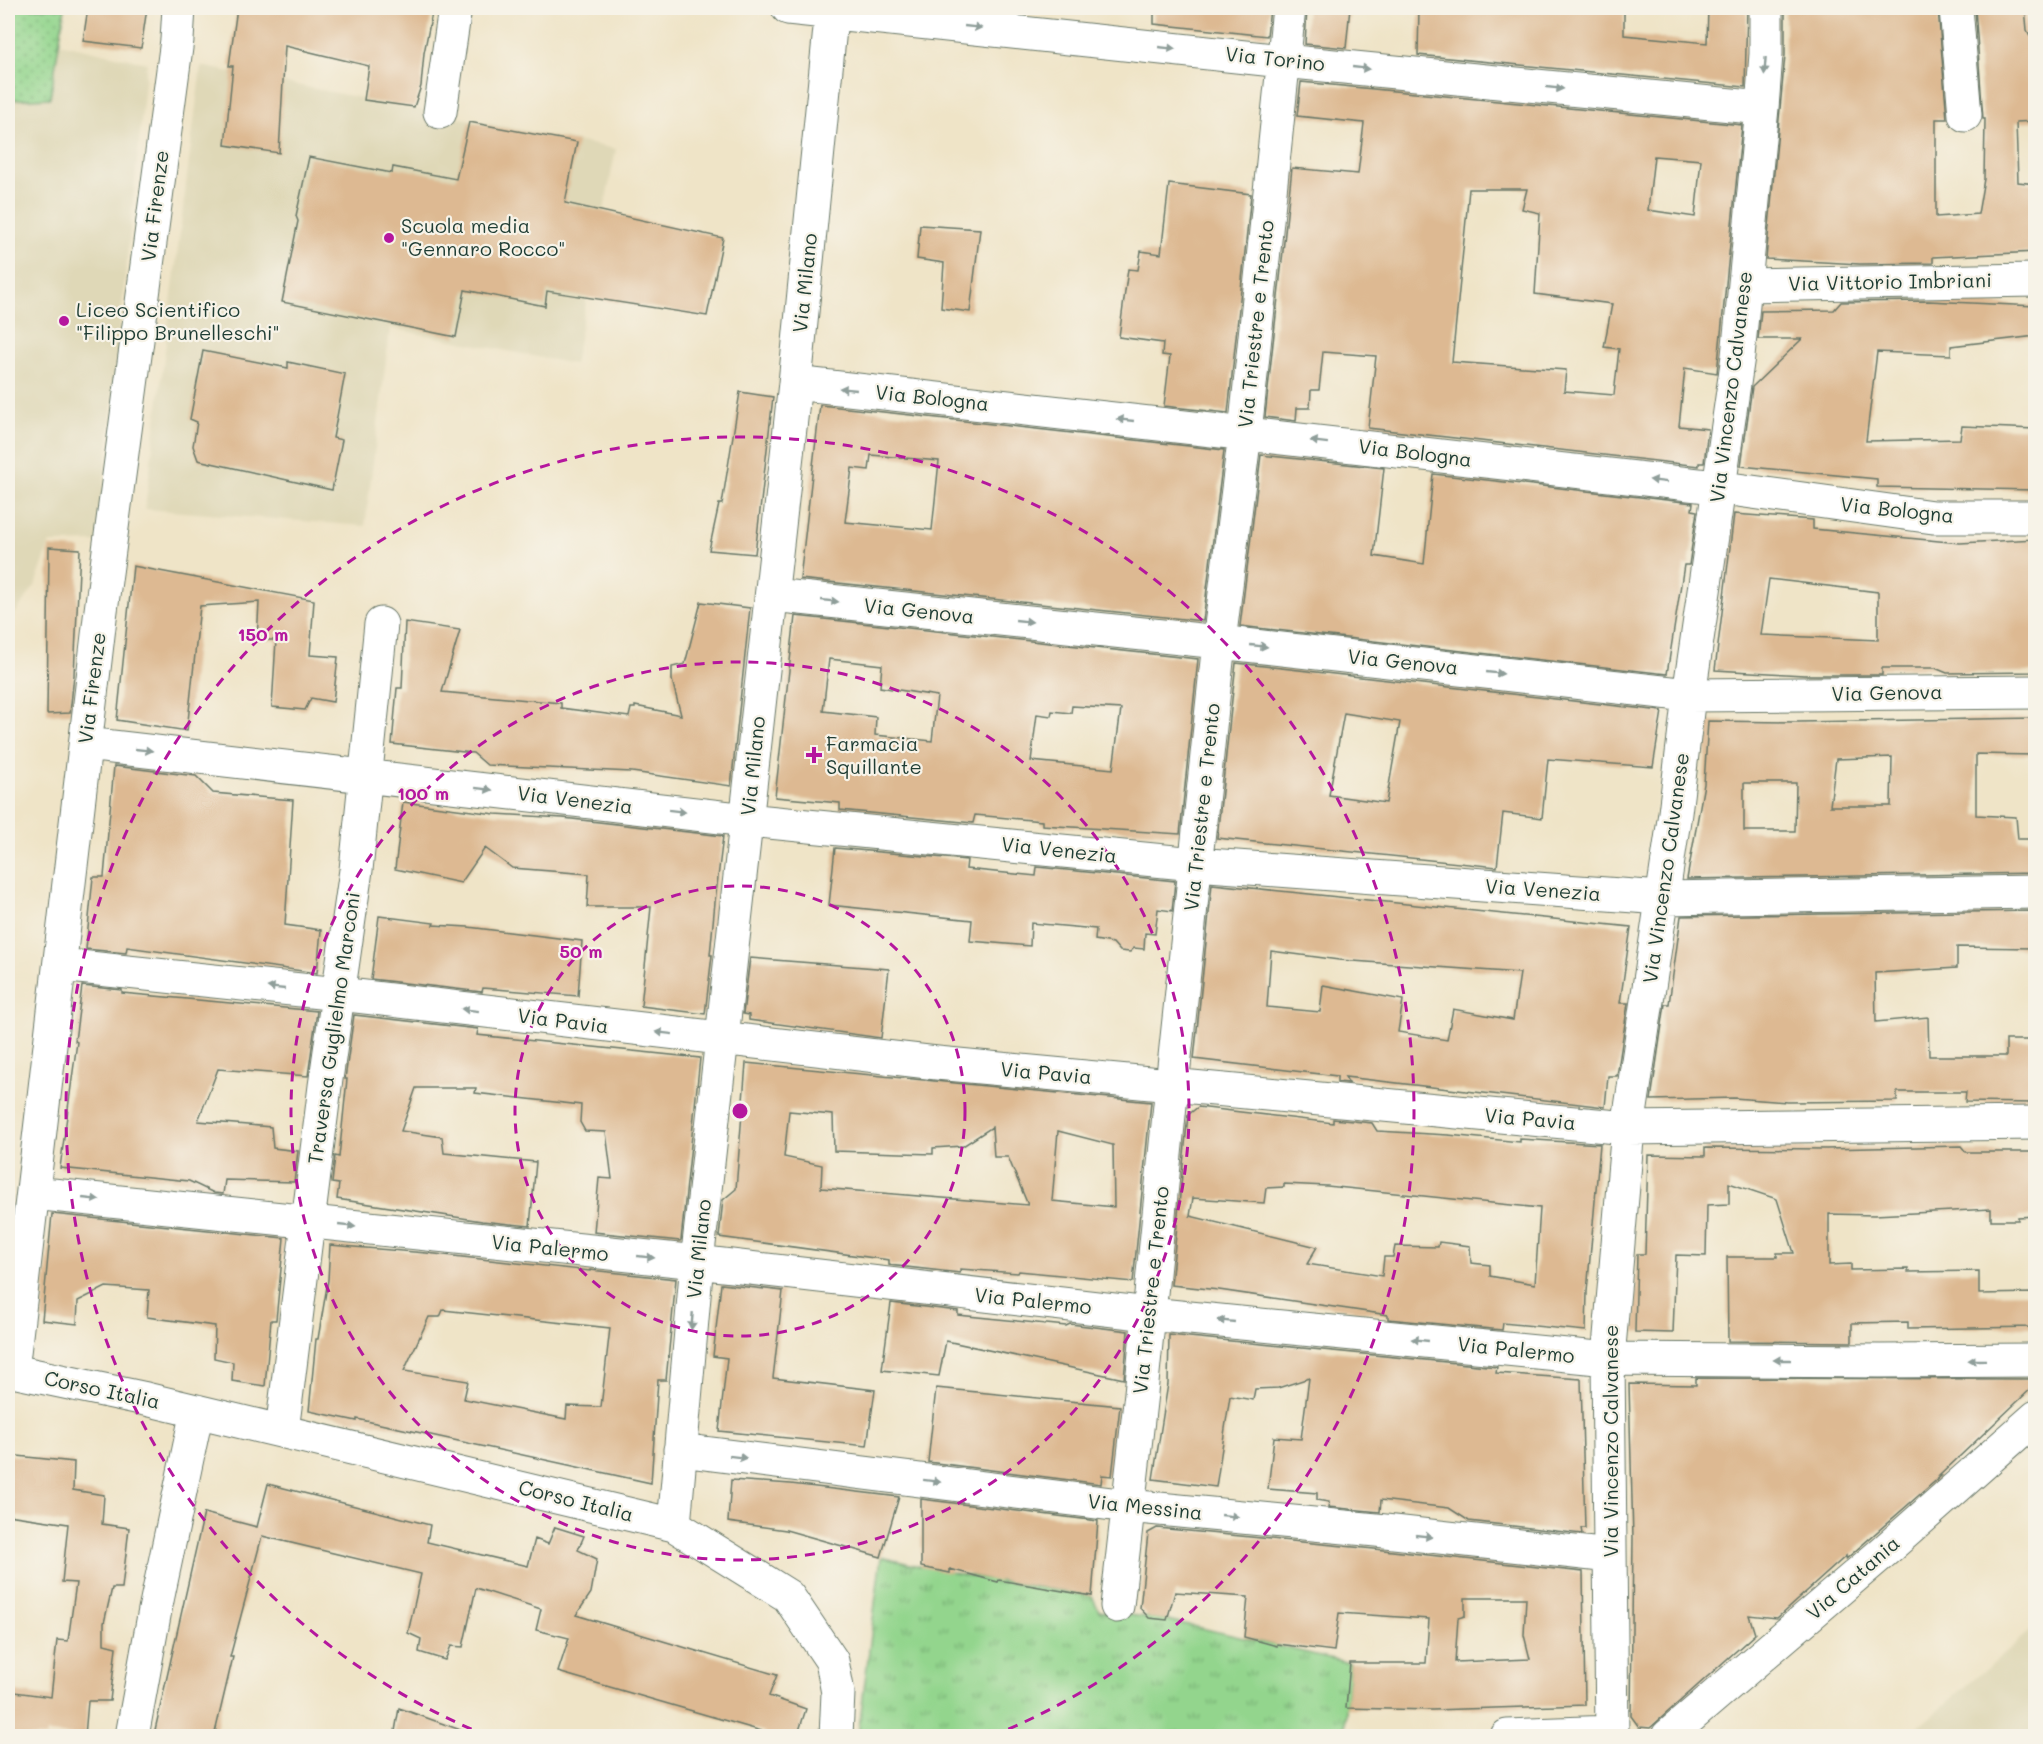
<svg xmlns="http://www.w3.org/2000/svg" width="2043" height="1744" font-family="Mali,sans-serif">
<style>
.built{fill:#dfd8b7}
.grass{fill:url(#grass-tufts);stroke:#598960;stroke-width:1.5}
.garden{fill:url(#garden-dots);stroke:#598960;stroke-width:1.5}
.building{fill:#ddb992;fill-rule:evenodd}
.lines{fill:none;stroke-linecap:round;stroke-linejoin:round}
.minor-casing{stroke:#687767;stroke-width:35}
.minor{stroke:#fff;stroke-width:33}
.oneway{fill:#8f9e9a}
.ring{fill:none;stroke:#b5179e;stroke-width:3;stroke-dasharray:10 8}
.poi-dot{fill:#b5179e;stroke:#f7f3e8;stroke-width:2}
.labels{text-anchor:middle;stroke-width:4.5;stroke-linejoin:round;paint-order:stroke}
.street-label{font-size:20px;fill:#1f3d34;stroke:#f7f3e8}
.poi-label{font-size:20px;fill:#1f3d34;stroke:#f7f3e8;text-anchor:start}
.centre{fill:#b5179e;stroke:#f7f3e8;stroke-width:3}
.ring-label{font-size:18px;text-anchor:middle;font-weight:bold;fill:#b5179e;stroke:#f7f3e8;stroke-width:4.5;stroke-linejoin:round;paint-order:stroke}
</style>
<defs>
<pattern id="grass-tufts" width="24" height="20" patternUnits="userSpaceOnUse" patternTransform="scale(1.5)"><rect width="24" height="20" fill="#93d58d"/><path d="M3 7l-1-3M5 7V3M7 7l1-3M15 17l-1-3M17 17v-4M19 17l1-3" fill="none" stroke="#77ae74"/></pattern>
<pattern id="garden-dots" width="8" height="8" patternUnits="userSpaceOnUse" patternTransform="scale(1.5)"><rect width="8" height="8" fill="#93d58d"/><path d="M2 2h.1M6 6h.1" fill="none" stroke="#77ae74" stroke-width="1.8" stroke-linecap="round"/></pattern>
</defs>
<rect width="100%" height="100%" fill="#f7f3e8"/>
<filter id="ink" filterUnits="userSpaceOnUse"><feTurbulence type="fractalNoise" baseFrequency=".0167" numOctaves="2"/><feDisplacementMap in="SourceGraphic" scale="12" xChannelSelector="R" yChannelSelector="G"/><feConvolveMatrix kernelMatrix="1 2 1 2 8 2 1 2 1" color-interpolation-filters="sRGB"/></filter>
<filter id="wash" filterUnits="userSpaceOnUse"><feTurbulence type="fractalNoise" baseFrequency=".008" numOctaves="4" result="noise"/><feDisplacementMap in="SourceGraphic" scale="24" xChannelSelector="R" yChannelSelector="G"/><feGaussianBlur stdDeviation="1.35" result="paint"/><feColorMatrix in="noise" values="0 0 0 0 0 0 0 0 0 0 0 0 0 0 0 0 0 1.4 0 .05"/><feComposite in="paint" operator="in"/></filter>
<g filter="url(#wash)">
<rect width="100%" height="100%" fill="#efe4c7"/>
<path class="built" d="M59 43 147 63 98 542 50 543 35 586 8 623V100L50 98Z
M201 66 616 149 574 364 390 328 365 526 145 509Z
M2035 1627V1736H1908Z"/>
<path class="grass" d="M881 1557C951 1575 1022 1584 1092 1596L1099 1611 1167 1620 1350 1663 1344 1736H858Z"/>
<path class="garden" d="M8 8H65L50 98 8 100Z"/>
<g id="blocks">
<path class="building" d="M88 8H147L141 48 83 41Z
M237 8H433L424 53 421 86 414 107 364 100 369 66 285 46 279 153 225 145 233 66H229Z
M1154 8H1270L1267 36 1154 24Z
M1307 8H1350L1346 48 1305 44Z
M1419 8H1624V35L1707 43 1708 8H1747L1745 87 1418 55Z
M1785 8H1938L1947 119H1936V217L1978 214 1984 179 1985 119H1983L1975 8H2025L2027 30 2036 47V121L2016 122 2018 182 2036 184V252L1933 257V263L1860 264 1766 259 1785 55Z
M1301 82 1742 125 1717 373 1685 368 1679 426 1708 429 1704 463H1699V466L1368 428 1376 356 1323 352 1319 390H1311L1310 408H1297L1296 421 1265 417 1292 168 1358 174 1364 123 1297 116ZM1654 156 1701 160 1695 217 1648 210ZM1469 189H1527L1522 209 1540 213 1535 294 1612 304 1604 347 1619 349 1614 395 1564 391 1566 370 1452 362Z
M469 122 577 142 565 203 723 238 707 316 547 291 545 306 465 290 456 337 282 302 298 221 296 216 309 157 392 173 393 167 456 179Z
M1169 184 1251 194 1228 413 1164 406 1170 356 1162 355 1163 343 1119 337 1128 269 1138 270 1141 251 1161 254Z
M920 225 980 229 970 312 941 308 944 263 917 259Z
M1928 301 2036 306V336L1951 346V355L1877 352 1866 441 1960 439 1962 426 2036 429V490L1877 487V479L1741 466 1752 387 1802 339H1758L1761 311 1834 310 1841 302Z
M203 351 288 368V362L345 374 333 438 342 440 332 490 198 460 193 446 197 422 190 419Z
M740 392 773 397 755 554 709 550 719 504H722Z
M820 405 1224 450 1203 621 800 579ZM871 455 939 461 932 530 845 522 852 468 869 470Z
M1261 455 1384 468 1374 556 1424 564 1433 474 1693 503 1692 510 1697 511 1689 565H1684L1667 674 1240 626Z
M1734 514 1813 520V529L1960 543 2036 539V672L1947 673 1935 668H1882V675H1804L1715 670ZM1769 579 1878 592V640L1761 635Z
M49 547 80 549 74 675 70 713 47 714Z
M133 566 314 600 310 655 338 657 333 702 311 698 305 710 272 707 276 640H257L259 602 200 606 187 731 117 720Z
M701 602 750 608 731 786 632 772 487 765 473 753 392 744 397 688H402L405 622 460 630 442 692 561 703V708L629 717 631 708H635V706L681 715 672 680V667L685 664Z
M795 616 1198 659 1180 834 1042 825V821L975 815 973 823 840 810V803L775 797ZM829 659 882 665 880 687 937 696 932 741 875 735 876 717 823 711ZM1072 706 1121 709 1113 769 1031 761 1037 714 1051 716 1052 711 1071 713Z
M1236 663 1662 711 1653 767 1548 759 1542 818 1503 813 1497 867 1217 838ZM1344 713 1400 722 1386 803 1329 795Z
M2036 718V755L1976 754V815L2016 817 2018 839H2036V873L1687 879 1704 784 1708 721 1798 722ZM1892 757 1891 806H1830L1836 759ZM1744 783H1796L1795 831H1744Z
M114 766 196 776 213 793 293 800 285 925 321 930 317 973 127 947 126 953 86 949 93 877H104Z
M403 802 495 814 563 818 723 836 715 902 710 955H712L705 1014 641 1006 651 907H587L589 874 512 868 485 848 461 883 395 869Z
M835 848 967 860 966 869 1036 876 1037 867 1175 881 1172 911 1158 909 1155 934 1145 933 1144 949 1134 948 1130 952 1120 951 1113 943 1095 940 1096 929 1031 923 1030 946 970 941 972 920 829 905Z
M1212 884 1631 927 1620 1003H1628L1617 1076H1608L1605 1107 1345 1077 1349 1083 1337 1082V1076L1194 1059ZM1271 951 1339 960 1520 973 1513 1020 1453 1009 1447 1040 1398 1032 1403 1000 1323 985 1320 1012 1267 1007Z
M2036 911V948L1957 947V968L1875 973 1876 1022 1928 1017 1929 1056H2006V1040H2036V1103L1965 1102 1966 1092H1897V1101L1787 1102 1734 1098 1651 1100 1665 1004H1669L1681 916Z
M379 916 434 923 433 925 468 927 582 941 578 996 483 988 482 992 371 979Z
M750 958 889 969 881 1038 749 1020V1015L743 1014Z
M82 986 122 990V993L317 1011 308 1076 218 1069 198 1121 271 1127 273 1148 298 1151 294 1182 225 1180 223 1194 214 1193 189 1181 60 1168 77 1042 75 1041Z
M354 1015 478 1029 477 1035 700 1058 681 1240 680 1241 594 1232 599 1178 612 1179 606 1132 585 1131 580 1122 581 1105 475 1093 476 1088H416L401 1131 442 1137 444 1153 536 1162 530 1226 482 1221 337 1199 339 1184 332 1183 335 1156 339 1157 347 1079H345Z
M746 1063 1151 1102 1133 1282 1019 1271 1018 1273 960 1269V1273L889 1265V1260L719 1237 723 1200 736 1189ZM789 1111 833 1115 834 1151 933 1154V1148L963 1146 992 1127 994 1157H1008L1028 1205 821 1188 822 1165 784 1157ZM1058 1131 1113 1145 1114 1207 1052 1201Z
M1198 1107 1333 1123V1119L1372 1123 1377 1131 1448 1135 1520 1142V1139L1600 1144 1587 1292 1586 1331 1503 1323 1502 1330 1388 1319V1315L1219 1290 1171 1285 1188 1115ZM1284 1184 1327 1186 1540 1208 1535 1284 1490 1276V1265L1471 1263 1470 1246 1439 1242 1438 1247 1395 1246 1393 1257H1384L1382 1276 1307 1264 1317 1247 1190 1216 1193 1198 1264 1203 1266 1188 1284 1187Z
M1961 1146 1966 1152H2036V1216L2018 1217V1220H1991V1209L1875 1215 1829 1214V1265L1851 1264V1270L1908 1269V1272L1979 1271V1294L2036 1293V1327L1908 1329V1322L1852 1323V1342L1728 1341 1727 1257H1777V1253H1794L1777 1199 1729 1183V1204L1707 1205 1706 1256 1676 1255 1673 1333 1635 1332 1637 1254H1645L1648 1155 1705 1156V1148L1826 1149Z
M52 1214 284 1238 276 1320H271L265 1386 232 1381 233 1362 214 1358 215 1326 147 1317 149 1290 106 1287 78 1301 77 1324 42 1320Z
M330 1245 426 1253 590 1271V1270L676 1279 666 1380H658L651 1483 357 1419V1421L309 1411 316 1339H318L328 1280ZM443 1310 610 1328 601 1407 567 1406 566 1419 464 1399 468 1381 404 1371 429 1317H440Z
M721 1284 783 1291 773 1378 875 1390 867 1446 719 1431 727 1358 713 1356Z
M891 1303 958 1311V1315L1066 1326 1070 1324 1128 1331 1124 1379 946 1341 939 1376 882 1370Z
M1169 1335 1497 1367 1496 1373 1581 1379 1585 1528H1581L1582 1534 1469 1521 1449 1508 1381 1500 1380 1512 1328 1507 1329 1502 1317 1500V1493L1268 1489 1274 1437 1301 1439 1309 1378 1278 1388 1255 1389 1253 1400 1230 1396 1216 1487 1153 1479 1168 1384Z
M1696 1378 2036 1379V1384L1939 1476H1941L1846 1559V1556L1777 1618 1749 1615 1755 1634 1650 1728 1639 1727 1631 1716 1633 1538 1629 1384 1696 1385Z
M936 1388 1120 1406 1112 1476 1102 1475 1101 1484 928 1462Z
M8 1455 74 1462 73 1490 104 1495 102 1524 129 1528 122 1588H112L104 1623V1644L116 1647 110 1701H88L85 1736 47 1733 46 1737H8V1691L51 1697 57 1640 68 1641 76 1583 62 1582 68 1524 8 1515Z
M731 1480 791 1484 899 1497 881 1557 786 1530 728 1522Z
M268 1484 430 1525 427 1542 528 1566 535 1539 548 1544 555 1527 584 1536 578 1550 597 1559 591 1593 576 1615 777 1675 769 1696 806 1709 797 1737H763L765 1732 558 1672 569 1638 536 1630 541 1609 476 1588 463 1647 451 1646 445 1660 419 1652 421 1639 408 1633 421 1574 262 1536 230 1657H233L214 1737H179L155 1730 204 1513 257 1527Z
M921 1499 1098 1521 1092 1596 999 1580 998 1582 950 1569V1573L921 1567Z
M1157 1528 1374 1549 1583 1572 1585 1705 1432 1710 1346 1708 1350 1663H1426L1429 1619 1339 1613 1334 1651 1277 1644V1646L1244 1637 1248 1597 1175 1592 1167 1620 1149 1618 1140 1608 1148 1533ZM1465 1598H1526L1524 1635 1530 1659 1455 1662 1458 1618 1465 1616Z
M399 1708 469 1733 468 1737H394Z"/>
</g>
</g>
<g filter="url(#ink)">
<use href="#blocks" fill-opacity="0" stroke="#687767" stroke-width="1.5"/>
<g class="lines">
<defs>
<path id="minor" d="M788 8 1283 61 1762 108
M1956 8 1965 115
M440 112 455 8
M1745 285 2036 280
M795 383 1716 487 1933 517H2036
M772 595 1219 642 1689 695 2036 692
M86 744 747 820 1195 864 1662 898 2036 892
M60 965 339 994 937 1063 1628 1128 2036 1123
M33 1193 697 1262 1149 1314 1608 1359 1880 1361 2036 1360
M8 1370 146 1399 674 1525 788 1596 832 1661 838 1693 836 1736
M12 1370 100 618 177 40 179 8
M282 1431 325 1086 356 870 381 624
M680 1450 1128 1506 1376 1530 1610 1556
M674 1525 697 1262 795 383 832 8
M1117 1606 1141 1393 1172 1085 1219 642 1245 433 1289 8
M132 1736 155 1610 197 1411
M1507 1736 1612 1732
M1612 1736 1608 1359 1628 1128 1675 813 1689 695 1738 356 1762 108 1766 54V8
M1668 1736 1888 1548 2036 1417"/>
</defs>
<use href="#minor" class="minor-casing"/>
<use href="#minor" class="minor"/>
</g>
<defs><path id="oneway-solid" d="M-6-.8H1V-3.2L6.5 0L1 3.2V.8H-6Z" transform="scale(1.5)"/></defs>
<g class="oneway">
<use href="#oneway-solid" transform="translate(973 27) rotate(6)"/>
<use href="#oneway-solid" transform="translate(1167 48) rotate(6)"/>
<use href="#oneway-solid" transform="translate(1765 66) rotate(94)"/>
<use href="#oneway-solid" transform="translate(1361 68) rotate(6)"/>
<use href="#oneway-solid" transform="translate(1555 88) rotate(6)"/>
<use href="#oneway-solid" transform="translate(848 389) rotate(-174)"/>
<use href="#oneway-solid" transform="translate(1125 420) rotate(-174)"/>
<use href="#oneway-solid" transform="translate(1319 442) rotate(-173)"/>
<use href="#oneway-solid" transform="translate(1658 481) rotate(-173)"/>
<use href="#oneway-solid" transform="translate(830 601) rotate(6)"/>
<use href="#oneway-solid" transform="translate(1024 621) rotate(6)"/>
<use href="#oneway-solid" transform="translate(1259 646) rotate(6)"/>
<use href="#oneway-solid" transform="translate(1495 673) rotate(6)"/>
<use href="#oneway-solid" transform="translate(144 750) rotate(6)"/>
<use href="#oneway-solid" transform="translate(484 789) rotate(7)"/>
<use href="#oneway-solid" transform="translate(677 811) rotate(7)"/>
<use href="#oneway-solid" transform="translate(276 988) rotate(-174)"/>
<use href="#oneway-solid" transform="translate(470 1010) rotate(-173)"/>
<use href="#oneway-solid" transform="translate(664 1033) rotate(-173)"/>
<use href="#oneway-solid" transform="translate(91 1199) rotate(6)"/>
<use href="#oneway-solid" transform="translate(347 1226) rotate(6)"/>
<use href="#oneway-solid" transform="translate(646 1257) rotate(6)"/>
<use href="#oneway-solid" transform="translate(692 1321) rotate(95)"/>
<use href="#oneway-solid" transform="translate(1226 1321) rotate(-174)"/>
<use href="#oneway-solid" transform="translate(1420 1340) rotate(-174)"/>
<use href="#oneway-solid" transform="translate(1782 1360) rotate(-180)"/>
<use href="#oneway-solid" transform="translate(1977 1360) rotate(179)"/>
<use href="#oneway-solid" transform="translate(738 1457) rotate(7)"/>
<use href="#oneway-solid" transform="translate(932 1481) rotate(7)"/>
<use href="#oneway-solid" transform="translate(1230 1516) rotate(6)"/>
<use href="#oneway-solid" transform="translate(1424 1536) rotate(6)"/>
</g>
</g>
<g class="ring">
<circle cx="740" cy="1111" r="225"/>
<circle cx="740" cy="1111" r="449"/>
<path d="M488 1736A674 674 0 1 1 992 1736"/>
</g>
<g class="poi-dot">
<circle cx="389" cy="238" r="6"/>
<circle cx="64" cy="321" r="6"/>
<path d="M811 746h6v6h6v6h-6v6h-6v-6h-6v-6h6z"/>
</g>
<g class="labels">
<g class="street-label">
<text transform="translate(1275 59) rotate(6)" y="7">Via Torino</text>
<text transform="translate(155 206) rotate(-83)" y="7">Via Firenze</text>
<text transform="translate(1890 282) rotate(-1)" y="7">Via Vittorio Imbriani</text>
<text transform="translate(805 283) rotate(-84)" y="7">Via Milano</text>
<text transform="translate(1256 324) rotate(-84)" y="7">Via Triestre e Trento</text>
<text transform="translate(1731 387) rotate(-83)" y="7">Via Vincenzo Calvanese</text>
<text transform="translate(932 398) rotate(6)" y="7">Via Bologna</text>
<text transform="translate(1415 453) rotate(7)" y="7">Via Bologna</text>
<text transform="translate(1897 510) rotate(6)" y="7">Via Bologna</text>
<text transform="translate(919 611) rotate(6)" y="7">Via Genova</text>
<text transform="translate(1403 662) rotate(6)" y="7">Via Genova</text>
<text transform="translate(92 688) rotate(-83)" y="7">Via Firenze</text>
<text transform="translate(1887 693) rotate(-1)" y="7">Via Genova</text>
<text transform="translate(753 766) rotate(-84)" y="7">Via Milano</text>
<text transform="translate(575 800) rotate(7)" y="7">Via Venezia</text>
<text transform="translate(1202 807) rotate(-84)" y="7">Via Triestre e Trento</text>
<text transform="translate(1059 850) rotate(6)" y="7">Via Venezia</text>
<text transform="translate(1666 868) rotate(-82)" y="7">Via Vincenzo Calvanese</text>
<text transform="translate(1543 890) rotate(4)" y="7">Via Venezia</text>
<text transform="translate(563 1021) rotate(7)" y="7">Via Pavia</text>
<text transform="translate(334 1028) rotate(-82)" y="7">Traversa Guglielmo Marconi</text>
<text transform="translate(1046 1073) rotate(5)" y="7">Via Pavia</text>
<text transform="translate(1530 1119) rotate(5)" y="7">Via Pavia</text>
<text transform="translate(550 1248) rotate(6)" y="7">Via Palermo</text>
<text transform="translate(699 1249) rotate(-84)" y="7">Via Milano</text>
<text transform="translate(1151 1290) rotate(-84)" y="7">Via Triestre e Trento</text>
<text transform="translate(1033 1301) rotate(6)" y="7">Via Palermo</text>
<text transform="translate(1516 1350) rotate(6)" y="7">Via Palermo</text>
<text transform="translate(102 1390) rotate(12)" y="7">Corso Italia</text>
<text transform="translate(1611 1441) rotate(-90)" y="7">Via Vincenzo Calvanese</text>
<text transform="translate(576 1501) rotate(14)" y="7">Corso Italia</text>
<text transform="translate(1145 1507) rotate(6)" y="7">Via Messina</text>
<text transform="translate(1853 1578) rotate(-41)" y="7">Via Catania</text>
</g>
<g class="poi-label">
<text x="401" y="233">Scuola media<tspan x="401" dy="23">"Gennaro Rocco"</tspan></text>
<text x="76" y="317">Liceo Scientifico<tspan x="76" dy="23">"Filippo Brunelleschi"</tspan></text>
<text x="826" y="751">Farmacia<tspan x="826" dy="23">Squillante</tspan></text>
</g>
</g>
<circle cx="740" cy="1111" r="9" class="centre"/>
<g class="ring-label">
<text x="263" y="641">150 m</text>
<text x="423" y="800">100 m</text>
<text x="581" y="958">50 m</text>
</g>
<rect width="2043" height="1744" fill="none" stroke="#f7f3e8" stroke-width="30"/>
</svg>
